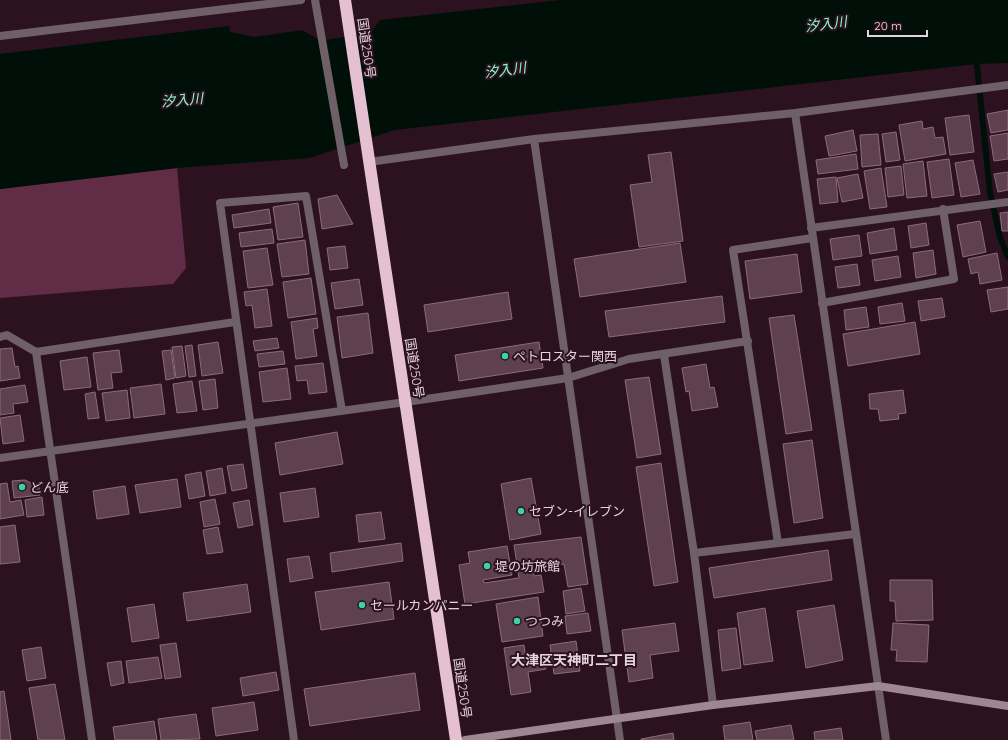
<svg xmlns="http://www.w3.org/2000/svg" width="1008" height="740" font-family="Quicksand,'Noto Sans JP',sans-serif">
<style>
.green{fill:#602c46}
.water{fill:#001008}
.lines{fill:none;stroke-linecap:round;stroke-linejoin:round}
.stream{stroke:#001008;stroke-width:6}
.building{fill:#5e404e;stroke:#8c6b7a}
.lane{stroke:#6e6066;stroke-width:8}
.street{stroke:#6e6066;stroke-width:8}
.secondary{stroke:#9e8791;stroke-width:8}
.highway{stroke:#e5c0d0;stroke-width:12}
.poi-dot{fill:#39d4a5;stroke:#2c121f;stroke-width:1.5}
.labels{text-anchor:middle;stroke-width:4;stroke-linejoin:round;paint-order:stroke}
.street-label{font-size:13px;fill:#e6d3db;stroke:#2c121f}
.poi-label{font-size:13px;fill:#e6d3db;stroke:#2c121f;text-anchor:start}
.water-label{font-size:14px;font-style:italic;fill:#84fbd0;stroke:#2c121f}
.neighbourhood-label{font-size:14px;font-weight:bold;fill:#e6d3db;stroke:#2c121f}
</style>
<rect width="100%" height="100%" fill="#2c121f"/>
<path class="green" d="M177 168 186 268 173 284 0 298V189Z"/>
<path class="water" d="M560 0H1008V63L977 64 395 130 309 158 177 168 0 189V54L229 26 230 32 255 37 302 30 321 41 371 32 380 20Z"/>
<g class="lines">
<path class="stream" d="M976 56 990 193 1000 237 1008 257"/>
</g>
<path class="building" d="M1008 110V130L991 133 987 114Z
M969 115 974 152 950 155 945 118Z
M922 121 923 129 933 127 935 138 943 137 946 154 905 161 899 125Z
M853 130 857 151 829 156 825 136Z
M896 132 900 160 886 162 882 134Z
M1008 133V159L994 161 990 136Z
M878 134 881 165 862 167 860 135Z
M671 152 683 241 639 247 630 185 652 182 648 155Z
M856 154 858 169 818 174 816 160Z
M949 159 954 195 932 198 927 162Z
M973 160 980 194 961 197 955 163Z
M923 161 927 196 907 198 903 164Z
M901 166 904 195 888 197 885 168Z
M881 168 887 207 870 209 864 171Z
M1008 172V190L998 192 994 174Z
M858 174 863 198 842 202 837 178Z
M836 177 838 202 820 204 817 179Z
M337 195 353 224 322 229 318 199Z
M298 203 303 237 278 240 273 207Z
M269 209 271 223 234 228 232 215Z
M1008 212V231H1002L1000 213Z
M980 221 986 252 963 257 957 225Z
M926 223 929 245 911 248 908 226Z
M894 228 897 250 870 254 867 233Z
M272 229 274 243 241 247 239 233Z
M859 235 862 256 833 260 830 239Z
M305 240 309 274 282 277 277 244Z
M680 243 686 282 580 297 574 259Z
M345 246 348 268 330 270 327 248Z
M267 248 273 285 248 288 243 251Z
M933 250 936 274 916 278 913 253Z
M997 253 1002 280 980 284 978 272 971 274 968 259Z
M797 254 802 292 750 299 745 261Z
M898 256 901 277 875 281 872 260Z
M857 264 860 285 838 288 835 267Z
M311 278 316 314 288 318 283 282Z
M359 279 363 305 335 309 331 283Z
M1008 287V309L991 312 987 290Z
M267 289 272 326 255 328 252 305 246 306 244 292Z
M508 292 512 319 428 332 424 305Z
M722 296 725 322 609 337 605 311Z
M942 298 945 317 921 321 918 301Z
M902 303 905 321 880 324 878 307Z
M866 307 869 327 846 330 844 310Z
M368 313 373 353 342 358 337 317Z
M794 315 812 430 786 434 769 318Z
M317 318 318 328 313 329 317 356 296 359 291 322Z
M915 322 920 354 848 366 843 334Z
M277 338 279 348 255 351 253 341Z
M218 342 223 373 202 376 198 345Z
M539 342 543 368 459 381 455 355Z
M192 345 196 376 189 377 185 346Z
M182 346 186 376 176 378 172 347Z
M12 348 15 367 18 366 20 378 0 381V349Z
M119 350 122 372 111 373 113 388 98 390 93 353Z
M171 350 175 378 166 380 162 351Z
M283 351 285 364 259 367 257 354Z
M87 357 91 387 64 390 60 361Z
M323 363 327 392 309 394 307 380 297 381 295 366Z
M706 364 710 388 714 387 718 407 692 411 689 391 686 392 682 368Z
M287 368 291 399 263 402 259 372Z
M649 377 661 454 637 458 625 380Z
M215 379 218 408 203 410 199 381Z
M192 381 197 411 177 413 173 384Z
M161 384 165 414 134 418 130 388Z
M25 385 28 402 13 404 14 413 0 415V389Z
M127 390 130 418 106 421 102 393Z
M903 390 906 413 898 414 899 419 880 421 878 409H870L869 394Z
M95 392 99 418 88 419 85 394Z
M20 415 24 441 3 444 0 418Z
M337 432 343 464 280 475 275 443Z
M812 440 823 518 794 523 783 444Z
M661 463 678 582 654 586 636 467Z
M243 464 247 488 232 491 227 466Z
M222 468 226 493 210 496 206 471Z
M201 472 205 496 189 499 185 475Z
M531 478 541 534 510 540 501 484Z
M177 479 181 507 140 513 135 485Z
M25 480 39 487 40 495 14 498 12 481Z
M7 483 10 502 21 500 24 515 0 519V484Z
M125 486 129 514 97 519 93 491Z
M315 488 319 517 284 522 280 493Z
M42 497 44 515 27 517 25 500Z
M215 499 220 524 204 527 200 502Z
M249 500 253 525 238 528 233 503Z
M381 512 385 539 359 542 356 515Z
M15 525 20 562 0 564V527Z
M218 527 223 552 207 554 203 530Z
M581 537 588 584 568 587 564 564 539 568 538 560 532 561 534 576 541 575 544 592 465 604 459 565 470 563 468 552 507 546 512 575 483 580 484 583 519 578 514 545Z
M401 543 403 561 332 572 330 553Z
M828 550 832 580 714 598 709 568Z
M309 556 313 578 290 582 287 559Z
M890 580H932L933 620 896 621 895 601H890Z
M389 582 394 619 321 630 315 592Z
M247 584 251 612 187 621 183 593Z
M581 588 585 611 566 614 563 591Z
M538 597 543 636 502 642 496 604Z
M154 604 159 638 132 642 127 608Z
M834 605 843 660 806 668 797 611Z
M765 608 773 661 744 665 737 613Z
M588 613 591 631 567 634 565 616Z
M675 623 679 651 650 655 653 678 629 682 622 630Z
M893 623 929 625 927 662 896 661 897 650H891Z
M736 628 741 668 722 671 718 630Z
M576 641 580 671 554 674 550 645Z
M176 643 181 677 165 679 160 645Z
M524 645 526 659 544 656 546 669 528 672 531 692 511 695 504 648Z
M41 647 46 678 27 681 22 650Z
M158 657 162 678 129 683 126 661Z
M121 661 124 683 111 686 107 663Z
M276 672 279 690 243 696 240 678Z
M415 673 420 710 310 726 304 689Z
M55 684 65 740H38L29 688Z
M4 691 11 740H0V692Z
M254 702 258 730 216 736 212 708Z
M196 714 200 739 161 740 158 719Z
M154 721 157 740H115L113 727Z
M750 722 753 740H725L723 726Z
M791 725 794 740H757L755 731Z
M841 728 843 740H815L814 732Z
M673 733 674 740H641V739Z"/>
<g class="lines">
<path class="lane" d="M822 303 954 279 943 209
M664 355 694 553 713 705
M568 378 629 359 748 341
M778 543 733 250 812 238
M694 553 855 534"/>
<path class="street" d="M315 0 344 165
M0 36 301 0
M795 113 886 740
M534 139 620 740
M369 162 534 139 795 113 1008 85
M811 228 1008 202
M0 337 7 335 36 352 235 322
M36 352 92 740
M0 458 406 402 568 378
M294 740 220 203 306 196 342 411"/>
<path class="secondary" d="M465 740 713 705 878 686 1008 706"/>
<path class="highway" d="M345 0 456 740"/>
</g>
<g class="poi-dot">
<circle cx="505" cy="356" r="4"/>
<circle cx="22" cy="487" r="4"/>
<circle cx="521" cy="511" r="4"/>
<circle cx="487" cy="566" r="4"/>
<circle cx="362" cy="605" r="4"/>
<circle cx="517" cy="621" r="4"/>
</g>
<g class="labels">
<g class="street-label">
<text transform="translate(367 48) rotate(82)" y="5">国道250号</text>
<text transform="translate(415 368) rotate(81)" y="5">国道250号</text>
<text transform="translate(463 688) rotate(82)" y="5">国道250号</text>
</g>
<g class="poi-label">
<text x="513" y="361">ペトロスター関西</text>
<text x="30" y="492">どん底</text>
<text x="529" y="516">セブン-イレブン</text>
<text x="495" y="571">堤の坊旅館</text>
<text x="370" y="610">セールカンパニー</text>
<text x="525" y="626">つつみ</text>
</g>
<g class="water-label">
<text transform="translate(826 24) rotate(-7)" y="5">汐入川</text>
<text transform="translate(505 70) rotate(-8)" y="5">汐入川</text>
<text transform="translate(182 100) rotate(-5)" y="5">汐入川</text>
</g>
<g class="neighbourhood-label">
<text x="574" y="665">大津区天神町二丁目</text>
</g>
</g>
<path d="M868 30v6h59v-6" fill="none" stroke="#e6d3db" stroke-width="2"/>
<text x="874" y="30" font-size="12" fill="#e6d3db" stroke="#2c121f" stroke-width="3" paint-order="stroke">20 m</text>
</svg>
